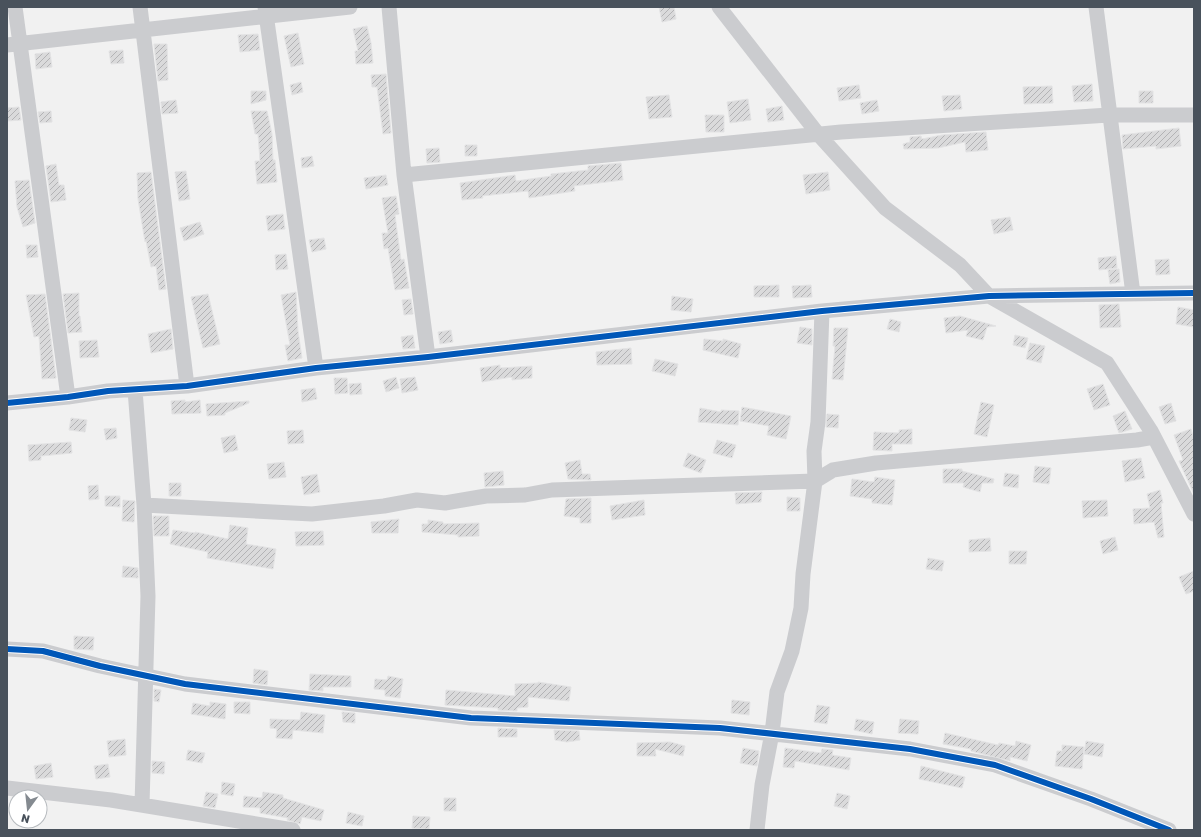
<svg xmlns="http://www.w3.org/2000/svg" width="1201" height="837" font-family="'Golos Text',sans-serif">
<style>
.building{fill:url(#building-hatch);stroke:#e3e3e4}
.lines{fill:none;stroke-linecap:round;stroke-linejoin:round}
.minor{stroke:#cbcccf;stroke-width:15}
.cycleway-casing{stroke:#fff;stroke-width:8}
.cycleway{stroke:#0057b8;stroke-width:6}
</style>
<defs>
<pattern id="building-hatch" width="6" height="6" patternUnits="userSpaceOnUse"><rect width="6" height="6" fill="#dadadb"/><path d="M-1 1l2-2M0 6l6-6M5 7l2-2" fill="none" stroke="#b3b3b5"/></pattern>
</defs>
<rect width="100%" height="100%" fill="#f1f1f1"/>
<path class="building" d="M659 7H674L676 19 662 22Z
M367 26 371 43 373 63 356 64 355 51H358L353 29Z
M298 33 304 64 291 67 284 36Z
M258 34 260 50 240 52 238 35Z
M154 44H167L168 80 158 81Z
M123 50 124 63 111 64 109 51Z
M50 52 52 67 36 69 35 54Z
M386 74 391 133 383 134 377 87H372L371 75Z
M301 82 303 92 292 95 290 85Z
M1092 84 1093 101 1074 102 1072 86Z
M859 85 861 98 839 101 837 88Z
M1052 86 1053 103 1024 104 1023 87Z
M251 91H266V100L251 104Z
M1139 91H1153V103H1139Z
M669 95 672 117 649 119 646 97Z
M960 95 962 109 944 111 942 96Z
M748 99 751 120 730 123 727 102Z
M176 100 178 113 162 114 161 102Z
M877 100 879 111 862 114 860 103Z
M782 106 784 120 768 122 766 109Z
M19 107 21 120 7 121V108Z
M51 111 52 122 40 123 38 112Z
M251 111H267L272 134 273 160H275L277 182 257 184 255 161H260L258 134H255Z
M705 115H724V132H706Z
M1179 128 1181 146 1156 149V146L1123 149 1122 135Z
M986 132 988 150 966 152 965 142 938 148 904 149 903 144 910 142V137L921 136 922 139 942 135Z
M465 145H477V156H465Z
M439 148 440 162 427 163 426 149Z
M312 156 314 166 302 168 301 158Z
M621 163 623 180 574 186 575 191 529 198 528 191 482 196 483 198 462 200 460 183 515 175 516 181 551 176V174L588 170V166Z
M56 164 59 185H64L66 200 51 202 46 166Z
M186 171 190 199 179 201 175 172Z
M151 172 166 289 159 290 156 266 151 267 146 241 145 242 138 199 137 173Z
M828 172 830 190 806 194 803 175Z
M386 175 388 185 366 189 364 178Z
M29 180 35 223 23 227 17 207 15 181Z
M396 196 399 214 395 215 401 260 404 259 409 288 395 290 388 248 384 249 382 233H388L382 198Z
M283 214 285 229 268 231 266 216Z
M1010 217 1013 230 994 234 991 220Z
M200 222 204 234 184 241 180 228Z
M324 238 326 249 312 252 309 240Z
M26 245H37L38 257 27 258Z
M286 254 288 269 276 270 275 255Z
M1116 256 1117 268 1099 270 1098 258Z
M1169 259 1170 274 1156 275 1155 260Z
M1119 269 1120 282 1110 284 1108 270Z
M779 285V297H754V286Z
M811 285 812 297 793 298 792 286Z
M296 292 298 331 302 358 288 361 285 345H290L281 295Z
M79 293V316H80L82 332 68 333 63 294Z
M45 294 56 378 42 379 39 336 34 337 26 295Z
M208 294 220 344 203 348 191 297Z
M672 296 693 299 691 312 671 310Z
M411 299 413 314 404 315 402 300Z
M1119 304 1121 327 1100 328 1099 305Z
M1178 307 1194 310V327L1176 324Z
M960 316 996 326 987 327 983 340 966 336 968 330 946 333 944 318Z
M890 319 901 322 899 332 887 329Z
M800 327 812 329V345L797 343Z
M834 328H848L843 380 832 379 835 346H833Z
M171 329 173 349 151 353 148 334Z
M451 330 453 342 440 344 438 332Z
M413 335 415 348 403 349 401 337Z
M1015 335 1028 338 1025 348 1013 345Z
M704 339 723 341V339L741 344 738 358 703 350Z
M97 340 99 357 80 358 79 341Z
M1030 343 1045 346 1041 363 1026 359Z
M631 348 632 364 597 365 596 352Z
M655 359 678 364 675 376 652 371Z
M500 365V368L532 366V378L512 380V377L482 382 480 368Z
M396 377 399 388 386 392 383 381Z
M415 377 418 390 402 393 400 379Z
M334 378H347L348 393 335 394Z
M361 383 362 394 350 395 349 384Z
M1103 384 1110 405 1094 410 1087 389Z
M315 388 317 399 302 402 301 390Z
M185 400V402L200 400 201 413 172 414 171 401Z
M249 401V403L225 413V415L207 416 206 404Z
M981 402 994 405 987 437 974 434Z
M1171 403 1176 421 1165 424 1159 407Z
M742 407 791 416 786 439 767 435 769 426 740 421Z
M700 408 721 412V410L739 411 738 425 698 422Z
M1125 411 1132 429 1119 433 1113 416Z
M827 414 839 415 838 428 826 427Z
M71 418 87 420 85 432 69 430Z
M116 428 117 438 106 440 104 429Z
M912 429V444H892V451L873 450 874 432 899 433V430Z
M1191 429 1194 440V494L1179 461 1183 460 1174 435Z
M303 430 304 443 288 444 287 431Z
M235 435 238 450 224 453 221 438Z
M717 440 736 445 732 458 713 453Z
M71 442 72 453 41 456V460L29 461 28 445Z
M688 453 706 460 701 473 683 466Z
M1141 458 1145 478 1125 482 1122 461Z
M580 460 582 474H590L591 480 568 479 565 463Z
M284 462 286 477 269 479 267 464Z
M1035 466 1051 468 1049 484 1033 482Z
M943 469H962V471L994 479 993 483H982L980 492 963 487 964 483H943Z
M503 471 504 485 485 487 484 473Z
M1005 473 1019 475 1018 488 1003 486Z
M317 474 320 492 304 495 301 477Z
M875 477 895 480 892 505 872 503V499L850 496 852 479 874 482Z
M169 483H181V496H169Z
M98 485 99 499 89 500 88 486Z
M1160 490 1163 503H1161L1164 537 1158 538 1154 522 1134 524 1133 509 1150 508 1147 494Z
M762 492 761 502 736 504 735 493Z
M105 496H120V507L105 506Z
M787 497 800 498V511H787Z
M591 498V523H580V518L564 516 566 499Z
M123 500 135 501 134 522 122 521Z
M644 500 645 515 612 520 610 506Z
M1107 500 1108 516 1083 518 1082 501Z
M153 516H169V536H154Z
M399 519 398 533H372L371 522Z
M428 520 443 522V524L479 523V536L458 537V535L422 532V524H428Z
M230 525 248 528 246 544 276 549 273 569 207 558 208 552 170 544 173 530 195 533V532L228 539Z
M323 531 324 545 296 546 295 532Z
M1115 537 1118 550 1103 554 1100 541Z
M990 538 991 551 969 552V540Z
M1009 551H1027L1026 564H1009Z
M928 558 944 561 942 571 926 569Z
M123 566 138 568V578L122 577Z
M1194 571V591L1186 594 1179 577Z
M74 636 94 637 93 650 74 649Z
M254 669 268 671 267 685 253 683Z
M310 674 351 676V687H323V691L309 690Z
M388 676 403 679 400 698 385 696V690L374 689 375 679 387 680Z
M538 682 571 687 569 701 528 697V707L517 708V711L498 710V708L445 705 446 690 515 696V684L538 683Z
M154 689 161 690 159 702 154 701Z
M732 700 750 702 749 715 731 713Z
M210 702 226 704 225 719 191 714 193 703 210 706Z
M234 702H250V714L234 713Z
M817 705 830 707 827 724 814 722Z
M301 712 325 715 323 733 293 730 292 739 276 738 277 729 270 728V719L300 720Z
M342 712 355 713V723L343 722Z
M856 719 874 722 872 734 854 730Z
M900 719 919 721 918 734 898 733Z
M498 728 517 729V737H498Z
M554 730 579 731 580 740 567 742 555 740Z
M945 733 998 745 999 743 1015 746 1016 741 1031 745 1027 761 1010 757V761L971 751V749L943 744Z
M125 739 126 755 109 757 107 741Z
M1086 741 1104 744 1102 757 1084 754Z
M670 742 685 746 683 756 655 749 656 756H637V743Z
M1062 745 1084 747 1082 769 1055 766 1057 751H1062Z
M743 748 759 751 757 766 740 763Z
M785 748 821 753 822 749 833 750 832 755 851 758 849 770 795 761 794 768 783 767Z
M188 750 205 753 202 763 186 760Z
M152 761 165 762 164 774 152 773Z
M51 763 53 777 36 779 34 766Z
M108 764 110 777 96 779 94 766Z
M921 766 965 777 962 788 919 779Z
M222 782 235 784 233 796 221 794Z
M206 792 218 794 215 808 203 806Z
M263 792 283 795V798L324 810 321 821 302 817 300 824 287 820 288 818 260 813V808L243 807 244 796 262 798Z
M837 793 850 796 847 809 834 806Z
M444 798H456V811H444Z
M348 812 364 816 362 826 346 823Z
M413 816 430 817 429 829 412 828Z"/>
<g class="lines">
<path class="minor" d="M15 7 68 397
M140 7 187 386
M265 7 316 368
M389 7 404 175 428 357
M719 7 818 134 885 208 960 265 989 296 1107 363 1151 431 1194 514
M1096 7 1133 294
M7 45 350 7
M404 175 841 132 1109 115H1194
M135 390 144 505 148 596 142 805
M7 403 68 397 108 391 187 386 316 368 428 357 822 311 989 296 1194 293
M144 505 312 514 384 506 417 500 445 503 486 496 525 495 552 490 815 481 833 470 876 463 1137 440 1154 437
M7 649 43 651 100 666 185 684 471 718 720 728 910 749 995 765 1091 799 1169 830
M7 788 111 800 293 830
M757 830 762 785 772 733 777 692 792 651 801 608 803 574 815 481 814 451 818 422 822 311"/>
<defs>
<path id="cycleway" d="M7 403 68 397 108 391 187 386 316 368 428 357 822 311 989 296 1194 293
M7 649 43 651 100 666 185 684 471 718 720 728 910 749 995 765 1091 799 1169 830"/>
</defs>
<use href="#cycleway" class="cycleway-casing"/>
<use href="#cycleway" class="cycleway"/>
</g>
<rect width="1201" height="837" fill="none" stroke="#49525c" stroke-width="16"/>
<g transform="translate(28 809) rotate(195)"><circle r="19" fill="#ffffff" stroke="#b6babe"/>
<path d="M0-3L7 15L0 10L-7 15Z" fill="#848a90"/>
<text y="-6" font-size="11" font-weight="bold" text-anchor="middle" fill="#49525c">N</text>
</g>
</svg>
